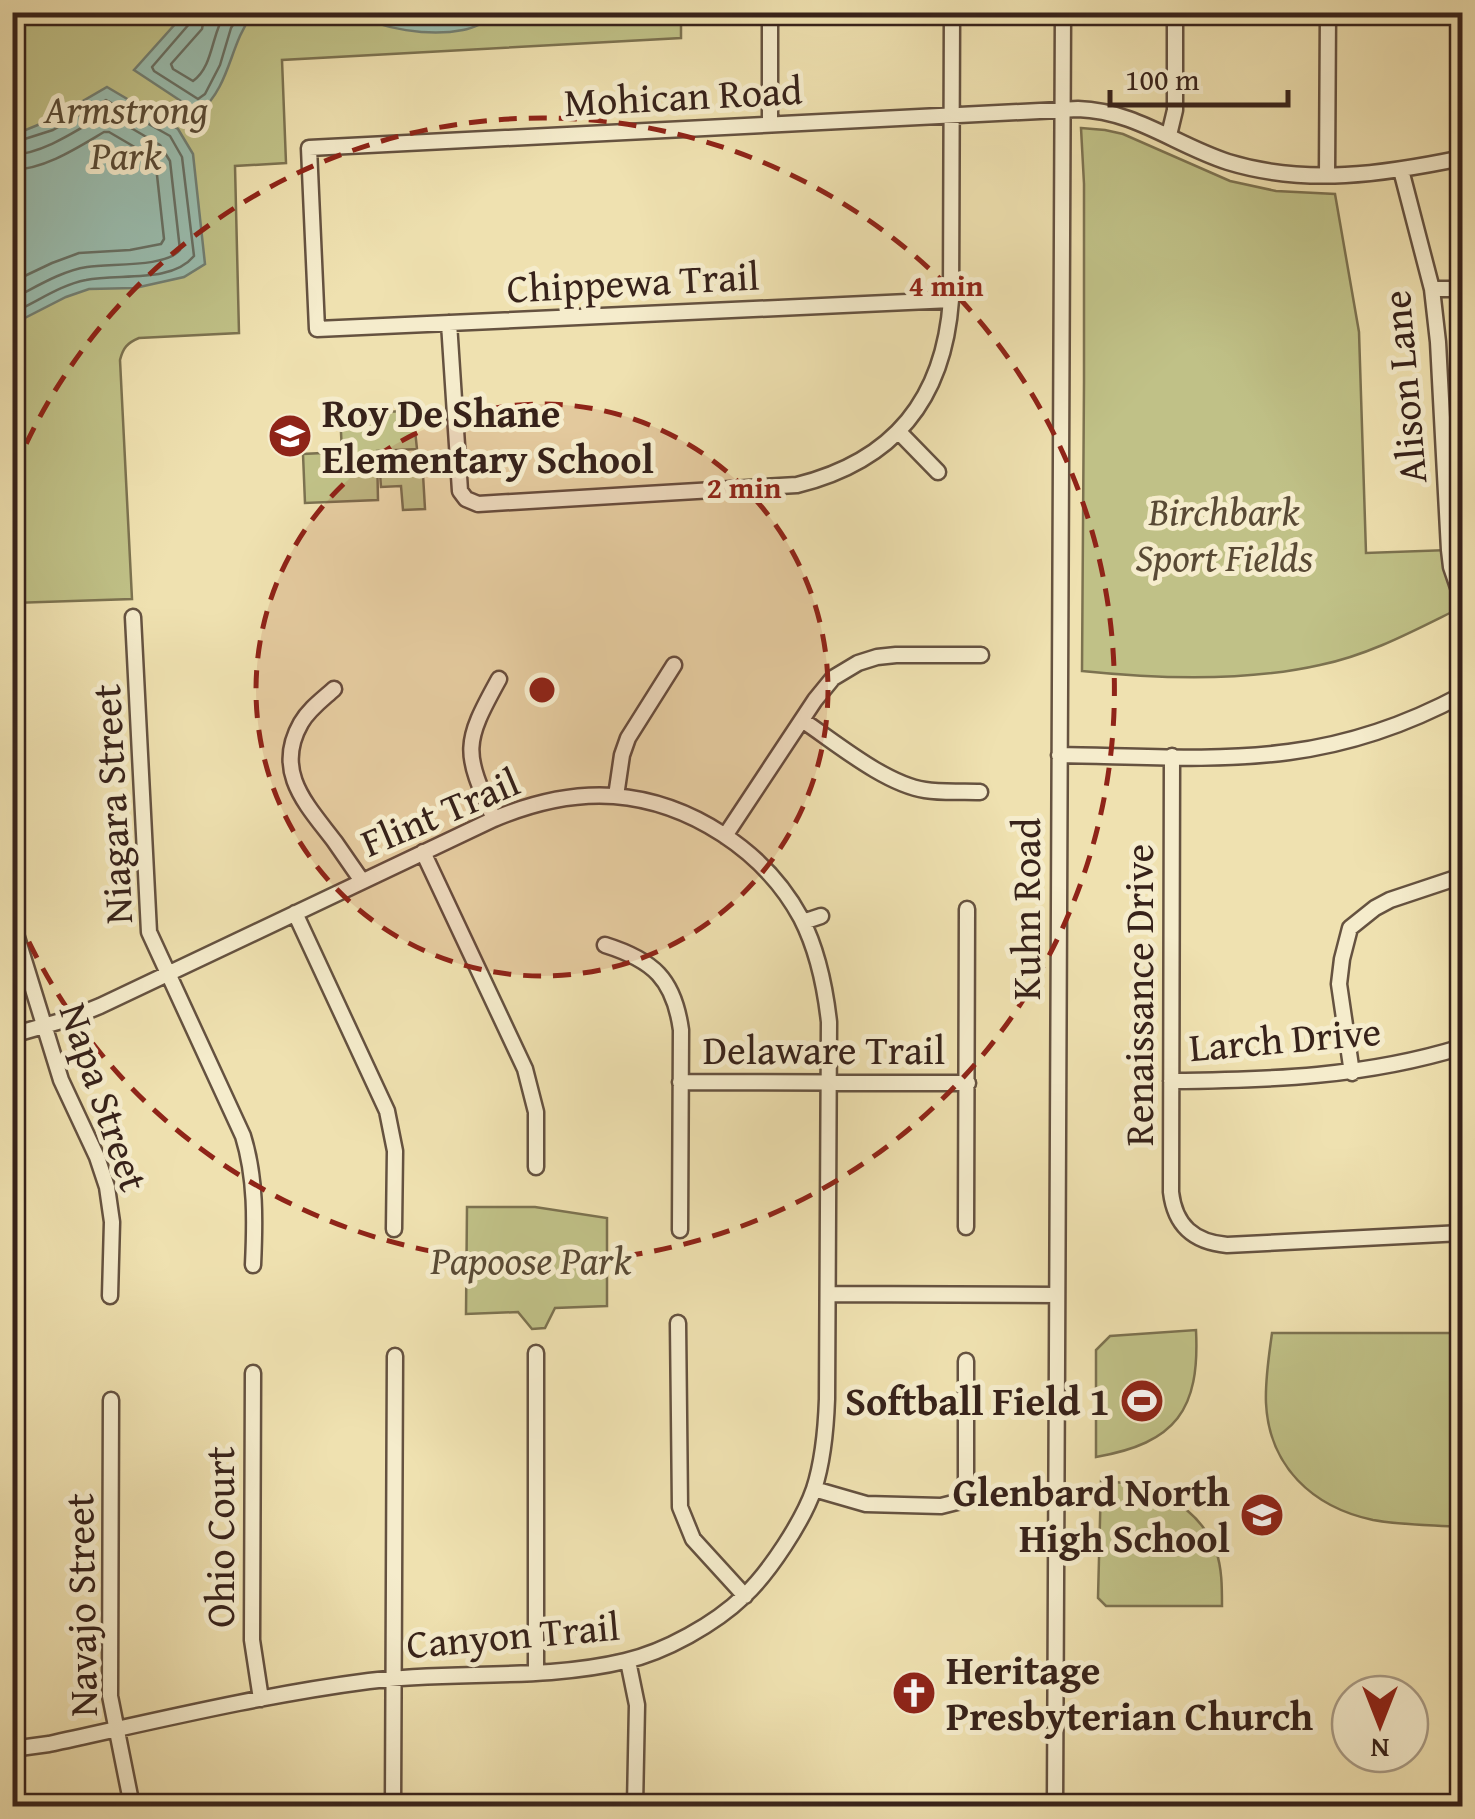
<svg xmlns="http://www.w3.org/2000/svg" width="1475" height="1819" font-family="'Gentium Book Plus',serif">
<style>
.green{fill:#c0c187;stroke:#7c7250;stroke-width:2.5}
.water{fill:#9abdaf;stroke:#727f73;stroke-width:2.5}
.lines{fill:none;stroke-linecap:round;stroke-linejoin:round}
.shore{stroke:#687064;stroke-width:2.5}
.street-casing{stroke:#655240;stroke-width:19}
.street{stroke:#f5eccc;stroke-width:14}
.ring{fill:none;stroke:#8f2418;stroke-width:5;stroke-dasharray:18 12}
.labels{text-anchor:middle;stroke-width:10;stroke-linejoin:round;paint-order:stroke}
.street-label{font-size:40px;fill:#37221a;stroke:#f5eccc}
.park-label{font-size:40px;font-style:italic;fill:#594a35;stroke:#f5eccc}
.poi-label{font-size:40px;font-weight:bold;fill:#37221a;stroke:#f5eccc;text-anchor:start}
.centre{fill:#8f2418;stroke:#f5eccc;stroke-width:5}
.ring-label{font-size:30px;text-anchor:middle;font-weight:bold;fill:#8f2418;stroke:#f5eccc;stroke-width:10;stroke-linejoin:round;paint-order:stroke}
</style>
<rect width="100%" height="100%" fill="#efe1b0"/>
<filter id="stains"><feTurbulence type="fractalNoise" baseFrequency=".002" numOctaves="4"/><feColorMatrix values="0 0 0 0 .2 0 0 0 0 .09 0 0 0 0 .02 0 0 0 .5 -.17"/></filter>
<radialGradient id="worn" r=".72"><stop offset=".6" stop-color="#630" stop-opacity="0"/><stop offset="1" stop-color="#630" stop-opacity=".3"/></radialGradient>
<path class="green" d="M681 12V38L282 60 286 163 235 166 239 333 139 338C127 343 123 348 120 360L132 599 13 603 12 13Z
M1081 128 1105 130 1123 134 1230 181 1276 191 1335 194 1359 332 1366 553 1449 550 1462 607C1417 629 1370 655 1320 665 1245 682 1159 679 1082 671L1084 382V184Z
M413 411 417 449 377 451 378 500 305 503 303 454 342 452 340 413Z
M422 457 425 509 403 510 401 486 381 487 379 459Z
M467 1207H535L607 1218V1306L555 1308 545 1328 532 1329 518 1312 466 1314Z
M1196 1330C1200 1410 1176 1443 1096 1457V1350L1110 1336Z
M1272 1333H1452L1461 1341 1459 1527C1431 1525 1401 1525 1373 1520 1312 1507 1269 1466 1266 1403 1265 1379 1269 1356 1272 1333Z
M1101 1481C1148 1482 1198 1503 1216 1551 1222 1568 1222 1587 1222 1606H1106L1098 1598Z"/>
<path class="water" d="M186 12H314V13L303 18 252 15C229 46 231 85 199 113L134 70Z
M351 13V12L500 13C489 20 476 28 463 30 429 37 382 29 351 13Z
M107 87 178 129 193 154 205 264 184 277 135 288 89 289 66 297 13 324V135L50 120Z"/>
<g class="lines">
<path class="shore" d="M193 12 190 23 152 67 154 71 198 99 205 94 220 65 231 28 241 12
M205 12 202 29 171 64 173 69 193 81C214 66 211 33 226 12
M381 12C413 24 449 26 481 12
M12 143 53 130 106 100 170 136 182 157 194 256C171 284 118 273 86 280 60 285 37 302 12 313
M12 155C45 153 77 130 105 114L109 115 160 145 170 161 180 250C165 268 110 263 87 267 61 271 36 287 12 299
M12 170C45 169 77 148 104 132H109L150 156 156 166 164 239 161 244 130 250 79 253 52 263 12 282"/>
<defs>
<path id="street" d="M770 124V12
M1169 135 1175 110V12
M1401 170 1432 289 1438 342 1449 550 1451 567 1462 599
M1327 175 1328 12
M1432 289H1462
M951 300 317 329 309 148 1078 109C1136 111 1175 145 1228 162 1306 186 1385 174 1462 158
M449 323 460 491 466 499 478 504 797 485C894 461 944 399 951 300L952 12
M899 432 938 472
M133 617 149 932 243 1136C256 1178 255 1222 253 1265
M334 689C323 699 309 709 301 723 273 772 307 805 335 842 344 855 353 868 362 881
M802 720C835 742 885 784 925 790 943 793 962 791 980 792
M1059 755C1135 756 1213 762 1289 752 1350 744 1408 724 1462 695
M1172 756 1171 1192C1175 1226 1194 1242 1227 1245L1462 1233
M616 796 622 755 628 738 674 665
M494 819C463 751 463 744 499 679
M725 836 815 700 833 678 858 663 877 657 896 655H981
M423 852 525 1069 536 1112V1167
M295 913 387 1111 395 1151 394 1229
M12 921 61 1080 97 1157 107 1187 112 1222 110 1296
M803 922 821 916
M605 945C653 960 674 979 681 1030L680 1230
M12 1035 68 1019 100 1006 494 819C532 803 572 793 614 796 690 802 765 851 801 918 818 951 825 986 829 1022L827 1399C826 1428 823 1461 814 1489 803 1521 769 1573 744 1596 715 1624 665 1652 625 1661 542 1681 453 1670 369 1681 261 1695 155 1721 49 1744L12 1749
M1352 1073 1339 984 1342 959 1350 928 1375 908 1390 900 1462 876
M1171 1081C1271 1080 1365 1077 1462 1047
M680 1082 968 1083
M966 1227 967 909
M828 1294 1057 1295
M678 1323 680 1507 693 1539 745 1596
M253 1373 252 1640 261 1699
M111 1400 110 1696 132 1806
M814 1489 866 1504 941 1506 961 1501 966 1493V1361
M628 1661 637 1705 635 1806
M536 1672V1353
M393 1806 395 1356
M1055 1806 1063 12"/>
</defs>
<use href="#street" class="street-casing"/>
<use href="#street" class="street"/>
</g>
<circle cx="542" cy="690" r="286" fill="#8f2418" fill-opacity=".12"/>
<g class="ring">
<circle cx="542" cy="690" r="286"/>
<path d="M14 471A572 572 0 1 1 14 909"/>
</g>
<defs>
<symbol id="school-disc" viewBox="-11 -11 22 22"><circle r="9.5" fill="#8f2418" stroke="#f5eccc"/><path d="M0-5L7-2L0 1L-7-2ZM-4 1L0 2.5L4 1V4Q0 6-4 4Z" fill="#fff"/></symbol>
<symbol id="stadium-disc" viewBox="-11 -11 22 22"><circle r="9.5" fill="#8f2418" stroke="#f5eccc"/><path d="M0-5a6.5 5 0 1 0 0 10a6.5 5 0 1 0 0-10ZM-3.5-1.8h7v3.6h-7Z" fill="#fff"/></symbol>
<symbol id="church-disc" viewBox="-11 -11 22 22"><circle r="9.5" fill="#8f2418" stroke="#f5eccc"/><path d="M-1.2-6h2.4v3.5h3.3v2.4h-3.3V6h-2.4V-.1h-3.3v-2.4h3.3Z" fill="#fff"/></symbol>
</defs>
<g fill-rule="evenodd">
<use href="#school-disc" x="265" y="411" width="50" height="50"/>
<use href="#stadium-disc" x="1117" y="1376" width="50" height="50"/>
<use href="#school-disc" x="1237" y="1490" width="50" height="50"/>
<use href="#church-disc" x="889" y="1668" width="50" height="50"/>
</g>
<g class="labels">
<g class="street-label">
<text transform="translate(683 96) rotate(-3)" y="14">Mohican Road</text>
<text transform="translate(633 282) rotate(-3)" y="14">Chippewa Trail</text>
<text transform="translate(1404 387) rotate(-95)" y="14">Alison Lane</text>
<text transform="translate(112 804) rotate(-93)" y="14">Niagara Street</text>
<text transform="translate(440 812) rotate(-23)" y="14">Flint Trail</text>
<text transform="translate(1026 909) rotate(-90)" y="14">Kuhn Road</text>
<text transform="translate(1139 995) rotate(-90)" y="14">Renaissance Drive</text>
<text transform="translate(1285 1039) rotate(-5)" y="14">Larch Drive</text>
<text x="824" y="1064">Delaware Trail</text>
<text transform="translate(104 1097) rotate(71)" y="14">Napa Street</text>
<text transform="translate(220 1537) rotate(-90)" y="14">Ohio Court</text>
<text transform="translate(81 1605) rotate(-91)" y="14">Navajo Street</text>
<text transform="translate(513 1635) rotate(-5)" y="14">Canyon Trail</text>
</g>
<g class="park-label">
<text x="126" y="123">Armstrong<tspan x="126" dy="46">Park</tspan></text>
<text x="1224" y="525">Birchbark<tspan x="1224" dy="46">Sport Fields</tspan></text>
<text x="531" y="1274">Papoose Park</text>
</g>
<g class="poi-label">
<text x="322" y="427">Roy De Shane<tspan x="322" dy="46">Elementary School</tspan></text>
<text x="1110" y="1415" text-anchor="end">Softball Field 1</text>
<text x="1230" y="1506" text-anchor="end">Glenbard North<tspan x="1230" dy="46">High School</tspan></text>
<text x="946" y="1684">Heritage<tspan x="946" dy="46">Presbyterian Church</tspan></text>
</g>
</g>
<circle cx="542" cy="690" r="15" class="centre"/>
<g class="ring-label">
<text x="946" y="296">4 min</text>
<text x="744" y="498">2 min</text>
</g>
<rect width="1475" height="1819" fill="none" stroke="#efe1b0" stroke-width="50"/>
<rect x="15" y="15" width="1445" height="1789" fill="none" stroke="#37221a" stroke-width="5"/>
<rect x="25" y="25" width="1425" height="1769" fill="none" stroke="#37221a" stroke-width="2.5"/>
<g transform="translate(1380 1724) rotate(180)"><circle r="48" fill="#f5eccc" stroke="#a99b85" stroke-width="2.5"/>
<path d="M0-8L18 38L0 25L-18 38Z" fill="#8f2418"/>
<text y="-15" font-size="28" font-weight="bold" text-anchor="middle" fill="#37221a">N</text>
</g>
<path d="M1110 90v15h178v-15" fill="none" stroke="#37221a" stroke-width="5"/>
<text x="1125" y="90" font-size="30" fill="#37221a" stroke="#f5eccc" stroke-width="8" paint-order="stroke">100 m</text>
<rect width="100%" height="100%" filter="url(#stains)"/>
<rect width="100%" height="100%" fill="url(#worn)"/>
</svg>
